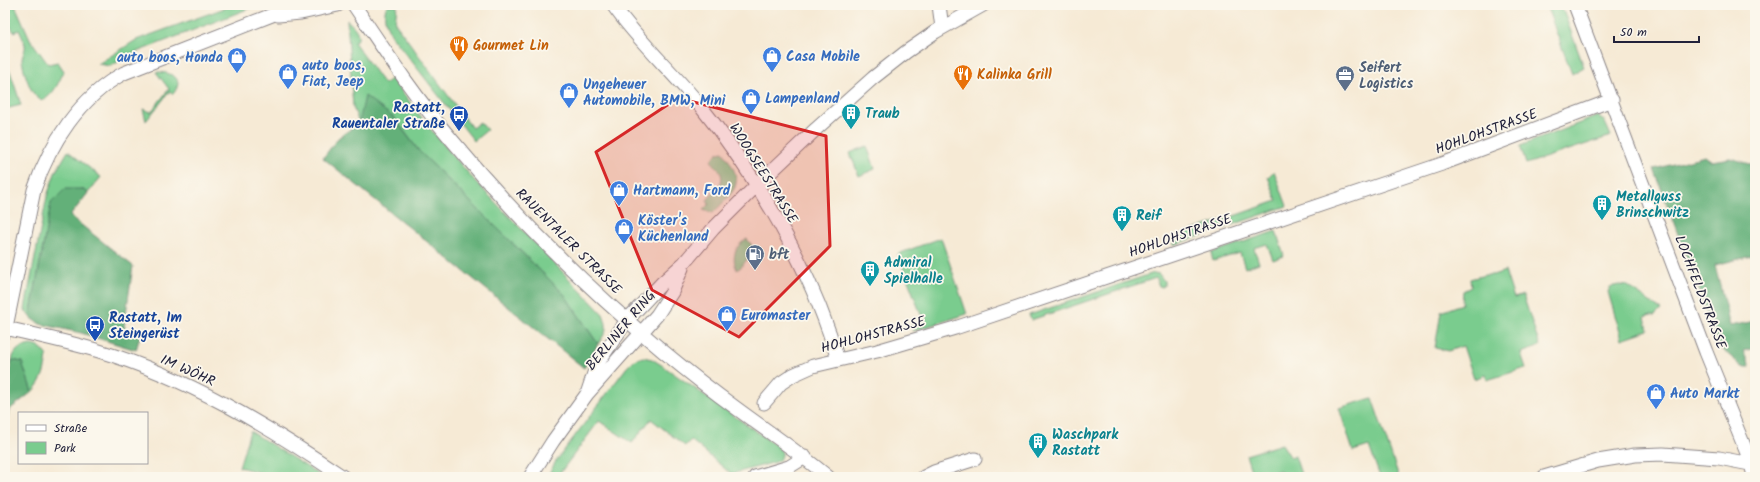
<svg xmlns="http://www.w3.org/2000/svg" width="1760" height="482" font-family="Kalam,sans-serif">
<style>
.green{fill:#7acc8e;stroke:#4e7764}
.forest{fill:#63b079;stroke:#42695a}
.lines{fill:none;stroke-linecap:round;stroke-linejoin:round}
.minor-casing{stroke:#8c8688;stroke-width:15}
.minor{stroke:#fff;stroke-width:13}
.marked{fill:#d62828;fill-opacity:0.2;stroke:#d62828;stroke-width:3;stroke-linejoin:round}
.labels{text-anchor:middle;stroke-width:3.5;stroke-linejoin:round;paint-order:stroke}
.food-label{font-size:14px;font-weight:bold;fill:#c56008;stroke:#fbf7ec;text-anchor:start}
.shop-label{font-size:14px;font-weight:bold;fill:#366cbe;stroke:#fbf7ec;text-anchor:start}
.service-label{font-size:14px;font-weight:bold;fill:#4e5e75;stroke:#fbf7ec;text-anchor:start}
.transit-label{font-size:14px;font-weight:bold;fill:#164399;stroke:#fbf7ec;text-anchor:end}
.culture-label{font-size:14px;font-weight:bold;fill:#0d838f;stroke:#fbf7ec;text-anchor:start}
.street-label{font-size:14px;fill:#22223b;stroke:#fbf7ec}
</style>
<rect width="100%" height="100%" fill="#fbf7ec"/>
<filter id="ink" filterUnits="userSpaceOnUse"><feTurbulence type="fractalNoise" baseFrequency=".025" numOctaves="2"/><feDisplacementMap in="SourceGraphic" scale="8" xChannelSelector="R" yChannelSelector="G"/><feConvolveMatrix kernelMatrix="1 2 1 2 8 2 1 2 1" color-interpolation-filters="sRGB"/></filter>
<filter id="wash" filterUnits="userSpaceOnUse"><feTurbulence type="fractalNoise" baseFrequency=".012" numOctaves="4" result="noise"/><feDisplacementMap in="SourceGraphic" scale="16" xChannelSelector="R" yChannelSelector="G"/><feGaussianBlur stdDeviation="0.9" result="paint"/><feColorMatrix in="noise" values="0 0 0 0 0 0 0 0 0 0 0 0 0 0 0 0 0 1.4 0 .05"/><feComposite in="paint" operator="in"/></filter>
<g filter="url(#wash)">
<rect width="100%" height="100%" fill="#f6ead5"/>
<path class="green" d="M5 5H15L30 39 48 64 58 62 64 71C60 80 54 94 45 99 32 105 23 68 22 60 22 55 26 50 25 45 24 40 21 35 19 30L14 32 5 19Z
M233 5H258L129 55 111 66 98 64 136 40Z
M387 5H397L395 23 472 128 480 122 487 130 474 141 392 36C386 26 382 16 387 5Z
M1546 5H1561L1584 67 1572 74Z
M347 20C353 26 359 30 358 39L354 42 384 84 392 78 427 125 475 181 603 314C609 329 606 332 598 344L564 294 419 151 393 116 359 123 353 107Z
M5 69 10 71 21 105 5 109Z
M156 72C171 72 186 78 173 94L170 91 146 121 143 109 151 112 169 89Z
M1598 116 1604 120 1611 136 1526 164 1520 146Z
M867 146 875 169 859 176 850 153Z
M68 151 101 177 88 193 82 189 51 203 30 317 25 310 26 303 47 196 55 173Z
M723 152C745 183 738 188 713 213L703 210 709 204 707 200C722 184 729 178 711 161L717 153Z
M1274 171 1287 206 1174 245 1173 241 1176 236 1277 201 1268 177Z
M1276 231 1284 256 1273 260 1267 244 1254 248 1259 263 1245 268 1240 253 1213 261 1211 253Z
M941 238 967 314 913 331 911 325 923 320 898 254Z
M747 239 757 252C745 258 746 264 737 270 731 258 735 245 747 239Z
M1505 271 1514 298 1523 295 1540 346 1521 353 1526 368 1487 380 1485 375 1474 379 1463 346 1448 351 1435 348 1441 312 1462 304 1463 291 1471 287 1470 279 1485 275H1493Z
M1154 273 1159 274 1164 281V286L1162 287 1159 286 1156 278 1031 320 1029 315Z
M1619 285 1628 286 1661 310 1655 316 1651 315 1645 317 1648 330 1622 339 1608 292 1610 287Z
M31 345 40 347 47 356C45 371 43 380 32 392L22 362 12 360C15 349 20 347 31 345Z
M643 357 652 359 663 366 777 446C784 452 784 457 776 462L731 474 691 440 685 446 651 419 632 443 599 421 557 477H547L556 461 627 367 634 360Z
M1372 398 1399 477H1380L1369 446 1353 451 1339 408Z
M250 431 323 477H277L239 467Z
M1282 444 1291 458 1295 456 1302 477H1282L1280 470 1260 477H1253L1246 455Z"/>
<path class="forest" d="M365 96 393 117 419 151 564 294 598 344 584 368 323 158 338 138 359 123Z
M1705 156 1712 161 1730 158 1750 164 1755 163V255L1715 265 1730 326 1755 321V348L1743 351 1750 367H1742L1719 346 1654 169Z
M65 189H82L88 193 70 216 133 266 124 327 140 336 136 350 81 333 40 324 30 317 51 203Z
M12 360 22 362 32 392 9 410 5 431V394Z"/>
</g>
<g filter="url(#ink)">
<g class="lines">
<defs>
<path id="minor" d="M354 5C385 51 415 97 451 139 515 216 587 288 664 352 687 371 711 390 736 408 767 431 799 452 828 477
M613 5C638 41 671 70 698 103 757 176 812 270 838 360
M939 5 942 28
M1575 5 1706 352 1751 463 1754 477
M278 15 301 13 338 5
M5 328C36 335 68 342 99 351 186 377 268 426 343 477
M5 332 34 190C50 143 80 97 124 73L272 15 292 5
M587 394 597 364 627 320 663 282 684 263 713 229 756 186 816 129 873 78 906 52 935 32 983 5
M764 403 781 383 793 375 813 366 877 351 955 328 1442 164 1612 100
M530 477 553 441 587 394 657 315 672 292 682 268
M755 477 789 467 805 457
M924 477 934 472 975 459
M1544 477 1598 461 1635 455 1663 454 1719 458 1755 465"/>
</defs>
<use href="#minor" class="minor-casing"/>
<use href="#minor" class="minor"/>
</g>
</g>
<path class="marked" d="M678 98 826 136 830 246 739 337 652 290 596 152Z"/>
<defs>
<symbol id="restaurant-pin" viewBox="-11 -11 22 30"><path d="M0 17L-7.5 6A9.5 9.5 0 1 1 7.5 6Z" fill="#e8710a" stroke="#fbf7ec"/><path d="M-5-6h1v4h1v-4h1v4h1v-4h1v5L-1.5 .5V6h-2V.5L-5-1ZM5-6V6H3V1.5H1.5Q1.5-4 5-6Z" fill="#fff"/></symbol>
<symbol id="shop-pin" viewBox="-11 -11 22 30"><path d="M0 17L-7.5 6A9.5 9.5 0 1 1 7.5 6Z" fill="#3f7fe0" stroke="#fbf7ec"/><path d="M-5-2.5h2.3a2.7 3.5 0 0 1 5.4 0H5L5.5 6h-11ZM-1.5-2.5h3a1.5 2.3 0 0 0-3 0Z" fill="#fff"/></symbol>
<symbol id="office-pin" viewBox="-11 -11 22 30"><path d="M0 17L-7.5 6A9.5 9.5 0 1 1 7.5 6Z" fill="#5c6f8a" stroke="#fbf7ec"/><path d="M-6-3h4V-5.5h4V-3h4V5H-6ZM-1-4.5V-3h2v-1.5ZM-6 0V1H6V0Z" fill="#fff"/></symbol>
<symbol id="building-pin" viewBox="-11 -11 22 30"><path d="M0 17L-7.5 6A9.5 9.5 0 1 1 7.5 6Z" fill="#0f9aa8" stroke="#fbf7ec"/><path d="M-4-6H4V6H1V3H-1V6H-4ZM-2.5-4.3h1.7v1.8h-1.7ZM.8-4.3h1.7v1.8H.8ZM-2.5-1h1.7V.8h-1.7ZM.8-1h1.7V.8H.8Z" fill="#fff"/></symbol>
<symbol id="bus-pin" viewBox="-11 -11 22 30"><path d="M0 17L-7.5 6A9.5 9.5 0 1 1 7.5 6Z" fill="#1a4fb4" stroke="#fbf7ec"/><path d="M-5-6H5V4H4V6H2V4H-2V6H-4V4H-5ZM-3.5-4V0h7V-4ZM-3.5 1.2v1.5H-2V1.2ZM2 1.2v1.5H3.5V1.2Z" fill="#fff"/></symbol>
<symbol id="fuel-pin" viewBox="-11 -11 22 30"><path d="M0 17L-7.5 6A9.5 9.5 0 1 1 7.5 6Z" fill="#5c6f8a" stroke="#fbf7ec"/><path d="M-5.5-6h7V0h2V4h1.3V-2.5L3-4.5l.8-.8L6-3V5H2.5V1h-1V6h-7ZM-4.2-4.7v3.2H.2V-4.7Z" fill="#fff"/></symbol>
</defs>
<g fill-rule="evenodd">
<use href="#restaurant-pin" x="448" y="34" width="22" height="30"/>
<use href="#shop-pin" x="761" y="45" width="22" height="30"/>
<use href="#shop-pin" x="226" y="46" width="22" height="30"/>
<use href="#shop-pin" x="277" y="62" width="22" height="30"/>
<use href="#restaurant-pin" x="952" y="63" width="22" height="30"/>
<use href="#office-pin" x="1334" y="64" width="22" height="30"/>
<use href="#shop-pin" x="558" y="81" width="22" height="30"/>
<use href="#shop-pin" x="740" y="87" width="22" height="30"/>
<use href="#building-pin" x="840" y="102" width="22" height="30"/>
<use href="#bus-pin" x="448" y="104" width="22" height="30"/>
<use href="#shop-pin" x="608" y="179" width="22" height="30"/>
<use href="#building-pin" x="1591" y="193" width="22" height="30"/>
<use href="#building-pin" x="1111" y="204" width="22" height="30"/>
<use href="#shop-pin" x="613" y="217" width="22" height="30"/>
<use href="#fuel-pin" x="744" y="243" width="22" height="30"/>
<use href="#building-pin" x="859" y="259" width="22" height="30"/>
<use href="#shop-pin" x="716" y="304" width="22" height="30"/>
<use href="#bus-pin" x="84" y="314" width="22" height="30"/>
<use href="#shop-pin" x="1645" y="382" width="22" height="30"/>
<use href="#building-pin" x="1027" y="431" width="22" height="30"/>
</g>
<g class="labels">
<g class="food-label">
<text x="473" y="50">Gourmet Lin</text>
<text x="977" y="79">Kalinka Grill</text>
</g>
<g class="shop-label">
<text x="786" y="61">Casa Mobile</text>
<text x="223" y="62" text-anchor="end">auto boos, Honda</text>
<text x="302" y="70">auto boos,<tspan x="302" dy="16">Fiat, Jeep</tspan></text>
<text x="583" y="89">Ungeheuer<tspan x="583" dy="16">Automobile, BMW, Mini</tspan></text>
<text x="765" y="103">Lampenland</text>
<text x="633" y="195">Hartmann, Ford</text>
<text x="638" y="225">Köster's<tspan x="638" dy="16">Küchenland</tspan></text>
<text x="741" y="320">Euromaster</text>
<text x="1670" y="398">Auto Markt</text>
</g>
<g class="service-label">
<text x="1359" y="72">Seifert<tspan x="1359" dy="16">Logistics</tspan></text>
<text x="769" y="259">bft</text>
</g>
<g class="transit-label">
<text x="445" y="112">Rastatt,<tspan x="445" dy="16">Rauentaler Straße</tspan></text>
<text x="109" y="322" text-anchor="start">Rastatt, Im<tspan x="109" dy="16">Steingerüst</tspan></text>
</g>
<g class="culture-label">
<text x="865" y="118">Traub</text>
<text x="1616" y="201">Metallguss<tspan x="1616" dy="16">Brinschwitz</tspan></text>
<text x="1136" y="220">Reif</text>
<text x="884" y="267">Admiral<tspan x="884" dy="16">Spielhalle</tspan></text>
<text x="1052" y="439">Waschpark<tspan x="1052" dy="16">Rastatt</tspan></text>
</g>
<g class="street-label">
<text transform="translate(1486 131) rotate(-20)" y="5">HOHLOHSTRASSE</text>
<text transform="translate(764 173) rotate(58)" y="5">WOOGSEESTRASSE</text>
<text transform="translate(1180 235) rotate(-19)" y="5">HOHLOHSTRASSE</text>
<text transform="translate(569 241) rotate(45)" y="5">RAUENTALER STRASSE</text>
<text transform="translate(1701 292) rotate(69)" y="5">LOCHFELDSTRASSE</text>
<text transform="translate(620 330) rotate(-50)" y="5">BERLINER RING</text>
<text transform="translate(873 334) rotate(-15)" y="5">HOHLOHSTRASSE</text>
<text transform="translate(188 370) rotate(24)" y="5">IM WÖHR</text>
</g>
</g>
<rect width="1760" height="482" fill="none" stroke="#fbf7ec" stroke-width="20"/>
<rect x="18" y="412" width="130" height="52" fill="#fbf7ec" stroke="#a4a2a5"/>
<rect x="26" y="425" width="20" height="6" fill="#ffffff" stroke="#a4a2a5"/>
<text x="54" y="432" font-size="12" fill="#22223b">Straße</text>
<rect x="26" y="442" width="20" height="12" fill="#7acc8e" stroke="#a4a2a5"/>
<text x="54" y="452" font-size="12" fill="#22223b">Park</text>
<path d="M1614 36v6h85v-6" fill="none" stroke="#22223b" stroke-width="2"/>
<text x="1620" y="36" font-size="12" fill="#22223b" stroke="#fbf7ec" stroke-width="3" paint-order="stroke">50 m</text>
</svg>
